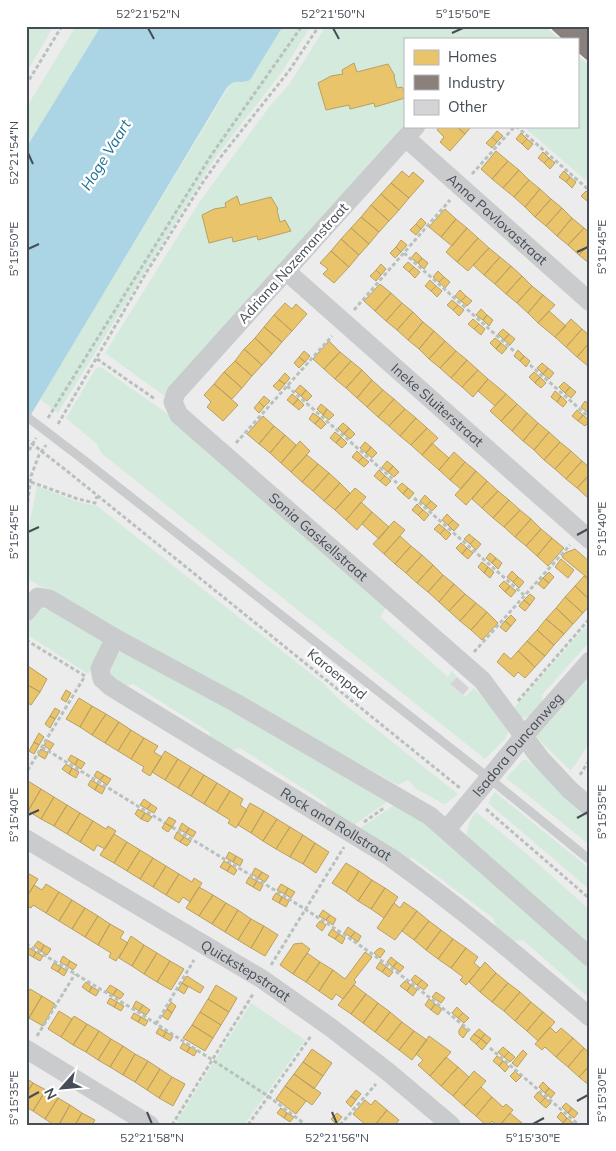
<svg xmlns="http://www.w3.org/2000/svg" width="616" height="1151" font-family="Mulish,sans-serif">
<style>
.green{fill:#d3eadd}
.water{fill:#abd4e4}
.homes{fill:#e9c46a;stroke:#b8a064}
.industry{fill:#8a817c;stroke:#767171}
.building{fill:#d4d4d7;stroke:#dededf}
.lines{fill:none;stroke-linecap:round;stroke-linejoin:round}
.path{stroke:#b7c1be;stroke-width:3;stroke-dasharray:4 2.5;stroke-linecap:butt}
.service{stroke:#c9cbcd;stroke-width:9}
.minor{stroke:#c9cbcd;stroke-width:19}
.path-bridge{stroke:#b7c1be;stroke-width:3;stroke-dasharray:4 2.5;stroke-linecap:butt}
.service-bridge{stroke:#c9cbcd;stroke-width:9}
.ticks{fill:none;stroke:#464d56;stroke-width:2}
.labels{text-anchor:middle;stroke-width:5;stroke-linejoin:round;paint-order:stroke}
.street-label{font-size:14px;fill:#464d56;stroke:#fff}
.water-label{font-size:15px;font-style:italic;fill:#1c7193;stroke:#fff}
.neatline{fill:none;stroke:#464d56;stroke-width:2}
.ticks-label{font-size:12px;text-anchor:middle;fill:#464d56}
</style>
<rect width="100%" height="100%" fill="#edecec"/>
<path class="green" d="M26 26H54L26 73Z
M76 26H101L26 148V108Z
M283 26H311L282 72 215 158 58 413 40 399 231 83 237 81 245 82 257 69Z
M326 26H545L559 39H405V123L166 397 105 353 200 201 270 106 290 83Z
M577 55 590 66V184L523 126H577Z
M101 367 172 417 388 604 380 617 448 677 452 671 457 677 450 685 465 697 474 688 494 710 509 730 505 739 485 759 101 453 97 444 66 418 96 368Z
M37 486 78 502 97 506 324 684 343 703 458 794 447 803 444 804 416 789 408 780 398 785 116 629 26 578V542Z
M41 608 49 610 101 637C107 650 95 662 88 674L26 634C26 621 29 614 41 608Z
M590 622V641L542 695V706L531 717 520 718 512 710Z
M120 652 125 653 380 792 390 800 354 825 327 809 326 803 240 748 231 750 211 738 209 732 133 684 125 686 111 676 109 662Z
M590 676V742L571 771 536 737Z
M523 760H527L590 820V845L506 778Z
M495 792 590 869V890L488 803Z
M397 803 423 820 590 968V999L523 940 513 941 496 926 493 918 413 858 404 859 359 829Z
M476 812 527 854 590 910V949L467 839C467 827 469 821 476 812Z
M251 1003 305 1040 244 1125H182L177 1121Z"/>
<path class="water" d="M101 26H283L250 80C239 85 235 77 226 89L26 423V148Z"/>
<path class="homes" d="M354 63 357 72 388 64 395 76 394 77 397 88 402 87 405 93V98L375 107 374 103 350 109 349 105 326 110 318 83 331 76 343 74 342 70Z
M440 126H456L465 134 450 151 440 142 444 137 437 130Z
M456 126H472L465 134Z
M497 131 503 136 497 142 492 137Z
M521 133 527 139 522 144 516 139Z
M492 137 497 142 492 148 486 143Z
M527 139 533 144 528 150 522 144Z
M496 151 508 161 492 179 481 169Z
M543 152 549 158 544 163 538 158Z
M549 158 555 163 550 169 544 163Z
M508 161 519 170 503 188 492 179Z
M519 170 529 180 514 197 503 188Z
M402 171 409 177 413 172 424 181 409 198 391 183Z
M564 171 570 177 566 182 559 177Z
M570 177 576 182 572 188 566 182Z
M529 180 540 189 525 207 514 197Z
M391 183 409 198 399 210 381 194Z
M540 189 551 199 535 217 525 207Z
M586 191 590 194V198L587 201 581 196Z
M381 194 399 210 389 221 371 205Z
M237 196 240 205 271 197 278 209 277 210 280 222 285 220 291 231 258 240 257 236 233 242 232 237 209 243 202 215 214 209 226 207 225 203Z
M551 199 562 208 546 226 535 217Z
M371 205 389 221 379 232 361 217Z
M562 208 572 218 557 236 546 226Z
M445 209 456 219 441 237 429 227Z
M361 217 379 232 369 244 351 228Z
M421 218 426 223 421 229 416 224Z
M572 218 584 228 568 245 557 236Z
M456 219 467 228 452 246 441 237Z
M416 224 421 229 416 235 410 230Z
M351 228 369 244 359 255 341 239Z
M467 228 478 238 457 262 446 252Z
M584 228 590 233V243L579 255 568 245Z
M478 238 489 248 468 271 457 262Z
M341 239 359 255 349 267 331 251Z
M401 240 407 245 401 252 396 247Z
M590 243V264L579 255Z
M396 247 401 252 395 258 390 253Z
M489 248 500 257 484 275 473 265Z
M331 251 349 267 334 283 323 274 328 269 320 263Z
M416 252 422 258 418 263 411 258Z
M500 257 511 266 495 284 484 275Z
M422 258 428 263 424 269 418 263Z
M408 262 414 267 409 272 403 267Z
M381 264 386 269 381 275 376 270Z
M511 266 522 276 506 294 495 284Z
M414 267 420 272 415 278 409 272Z
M376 270 381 275 376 281 370 276Z
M438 271 444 277 439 282 433 277Z
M522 276 532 286 517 303 506 294Z
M444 277 450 282 445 288 439 282Z
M430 280 436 286 431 291 425 286Z
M380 284 391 293 375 311 364 301Z
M436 286 442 291 437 297 431 291Z
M532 286 543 295 528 313 517 303Z
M460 290 466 296 461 301 455 296Z
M391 293 402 303 386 321 375 311Z
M543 295 555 305 538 323 528 313Z
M466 296 472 301 467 306 461 301Z
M452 300 458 305 453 310 447 305Z
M285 303 292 309 296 304 307 314 292 331 274 315Z
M402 303 413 312 397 330 386 321Z
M458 305 464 310 459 316 453 310Z
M481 309 487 315 483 320 476 315Z
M549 311 566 326 555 337 538 323Z
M413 312 423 322 408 340 397 330Z
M274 315 292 331 282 342 264 327Z
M487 315 493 320 489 326 483 320Z
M473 319 479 324 474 329 468 324Z
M571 319 582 329 566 347 555 337Z
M423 322 434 331 419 349 408 340Z
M479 324 485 329 481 335 474 329Z
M264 327 282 342 272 354 255 338Z
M503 329 509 334 504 340 498 334Z
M582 329 590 336V342L577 357 566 347Z
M434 331 445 341 429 359 419 349Z
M509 334 515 339 510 345 504 340Z
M255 338 272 354 262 365 244 349Z
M495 338 501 343 496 349 490 343Z
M329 341 340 352 324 369 313 359Z
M445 341 456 351 440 368 429 359Z
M590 342V364L588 366 577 357Z
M501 343 507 348 502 354 496 349Z
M244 349 262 365 252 376 235 361Z
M518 350 524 356 520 361 514 356Z
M304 351 310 356 305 362 299 357Z
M456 351 467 360 451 378 440 368Z
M340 352 351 361 335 379 324 369Z
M524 356 530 361 526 367 520 361Z
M299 357 305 362 299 368 294 363Z
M467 360 478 370 462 387 451 378Z
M235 361 252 376 242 388 224 372Z
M351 361 362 370 346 388 335 379Z
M542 363 548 368 543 374 537 368Z
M548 368 554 373 549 379 543 374Z
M362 370 372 380 357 398 346 388Z
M478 370 488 379 473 397 462 387Z
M224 372 242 388 232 399 214 384Z
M534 372 540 377 535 383 529 377Z
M285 373 290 378 285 384 279 380Z
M540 377 546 383 541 388 535 383Z
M488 379 506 394 495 406 478 391Z
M279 380 285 384 279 391 273 386Z
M372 380 383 390 367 407 357 398Z
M564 382 570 387 565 393 559 387Z
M214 384 238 405 223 421 207 407 211 402 204 395Z
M300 385 306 390 301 396 295 391Z
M570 387 576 392 571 398 565 393Z
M306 390 312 396 307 401 301 396Z
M383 390 394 399 378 417 367 407Z
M555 391 561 396 557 402 551 397Z
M292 394 298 399 293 405 287 400Z
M506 394 517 404 501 421 490 411Z
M264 396 270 401 264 407 259 402Z
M561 396 567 402 563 407 557 402Z
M298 399 304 405 299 410 293 405Z
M394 399 405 409 389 426 378 417Z
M585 401 590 405V408L587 412 581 407Z
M259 402 264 407 259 413 254 408Z
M321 404 327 409 323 415 317 409Z
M517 404 527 413 512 431 501 421Z
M327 409 334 415 329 420 323 415Z
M405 409 416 418 400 436 389 426Z
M577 410 583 415 578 421 572 416Z
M313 413 320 418 315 424 309 419Z
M527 413 538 423 523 441 512 431Z
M583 415 590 421 585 426 578 421Z
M263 416 274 426 259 444 247 434Z
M320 418 326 424 321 429 315 424Z
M416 418 427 428 411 445 400 436Z
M343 423 349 428 344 434 338 428Z
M538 423 549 432 534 450 523 441Z
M274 426 285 435 270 453 259 444Z
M349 428 355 434 350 439 344 434Z
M427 428 438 438 422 455 411 445Z
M335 432 341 437 336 443 330 438Z
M549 432 560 442 544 460 534 450Z
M285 435 296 445 281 463 270 453Z
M341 437 347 443 342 448 336 443Z
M300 441 310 451 291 472 281 463Z
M365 442 371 447 366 453 360 448Z
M560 442 571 451 555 469 544 460Z
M432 443 449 458 439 470 422 455Z
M371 447 377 453 372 458 366 453Z
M357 451 363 457 358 462 352 457Z
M571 451 582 461 566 479 555 469Z
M454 452 465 462 450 480 439 470Z
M307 455 318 464 302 482 291 472Z
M363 457 369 462 364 467 358 462Z
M387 461 393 466 388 472 382 467Z
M582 461 590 468V474L577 488 566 479Z
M465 462 476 471 461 489 450 480Z
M318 464 329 473 313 491 302 482Z
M393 466 399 472 394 477 388 472Z
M379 470 385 476 380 481 374 476Z
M476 471 487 481 466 505 455 495Z
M329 473 340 483 324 501 313 491Z
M590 474V495L588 498 577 488Z
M385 476 391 481 386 486 380 481Z
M487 481 498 491 482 508 472 499Z
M340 483 350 493 335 510 324 501Z
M402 483 408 488 403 494 397 488Z
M355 488 366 497 346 520 335 510Z
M408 488 414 493 409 499 403 494Z
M498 491 509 500 493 518 482 508Z
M425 495 431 501 426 506 420 501Z
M509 500 520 510 504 527 493 518Z
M431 501 437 506 432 511 426 506Z
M361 502 372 512 357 530 346 520Z
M417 504 423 510 418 515 412 510Z
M423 510 429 515 424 521 418 515Z
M520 510 531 519 515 537 504 527Z
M372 512 389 527 379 539 362 524Z
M447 514 453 520 448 525 442 520Z
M531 519 541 529 526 546 515 537Z
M453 520 459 525 454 531 448 525Z
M394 521 405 530 384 554 373 544Z
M439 524 445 529 440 534 434 529Z
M445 529 451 534 446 540 440 534Z
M541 529 552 538 537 556 526 546Z
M469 534 475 539 470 544 464 539Z
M400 536 411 546 395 564 384 554Z
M552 538 564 548 548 566 537 556Z
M475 539 481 544 476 550 470 544Z
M461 543 467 548 462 554 456 548Z
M411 546 422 555 406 573 395 564Z
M467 548 473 553 468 559 462 554Z
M575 549 590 562V580L562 557 565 553Z
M490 553 496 558 492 563 486 558Z
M422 555 433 565 417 583 406 573Z
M496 558 502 563 498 569 492 563Z
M561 559 574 570 568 578 555 567Z
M482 562 488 567 484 573 478 567Z
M433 565 443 575 428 592 417 583Z
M488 567 494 572 490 578 484 573Z
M512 571 518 577 513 582 507 577Z
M549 572 554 577 549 583 543 578Z
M443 575 454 584 439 602 428 592Z
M584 576 590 580V600L575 586Z
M518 577 524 582 519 588 513 582Z
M543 578 549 583 544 589 538 584Z
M504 581 510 586 505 592 499 586Z
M454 584 465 594 449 611 439 602Z
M510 586 516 591 511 597 505 592Z
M575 586 590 600V605L583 613 565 597Z
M465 594 476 603 460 621 449 611Z
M530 594 535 598 530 605 524 600Z
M565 597 583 613 573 624 556 608Z
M524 600 530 605 525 611 519 606Z
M476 603 487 612 471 630 460 621Z
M556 608 573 624 564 634 546 619Z
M487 612 498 623 482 640 471 630Z
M511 615 516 620 511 626 505 621Z
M546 619 564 634 554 645 537 630Z
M505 621 511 626 506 632 500 627Z
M537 630 554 645 545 656 527 641Z
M527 641 545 656 535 667 518 651Z
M518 651 535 667 525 678 518 672 514 677 497 662 504 653 511 659Z
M28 666 47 679 40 692 26 684Z
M26 684 40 692 31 705 26 702Z
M66 690 71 693 66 702 61 699Z
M79 698 92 706 80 727 66 719Z
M92 706 106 714 92 735 80 727Z
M55 708 60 711 55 719 50 716Z
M106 714 119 722 105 743 92 735Z
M50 716 55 719 50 728 45 724Z
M119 722 131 730 118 751 105 743Z
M131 730 144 738 131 759 118 751Z
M39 733 44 737 39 745 34 742Z
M144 738 158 746 154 752 162 757 150 776 142 771 144 767 131 759Z
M47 740 54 744 50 750 44 745Z
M34 742 39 745 34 754 29 751Z
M41 749 48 753 45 759 38 755Z
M165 751 178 759 165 780 152 772Z
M71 755 78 759 75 765 68 760Z
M78 759 85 763 81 769 75 765Z
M178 759 191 767 178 788 165 780Z
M66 764 72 768 69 774 62 769Z
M191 767 204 775 191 796 178 788Z
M72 768 79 772 76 778 69 774Z
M97 771 104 775 100 780 94 776Z
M104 775 111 779 107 785 100 780Z
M204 775 217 783 204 804 191 796Z
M91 780 98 784 95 790 88 785Z
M28 781 41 789 28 811 26 809V784Z
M217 783 230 791 217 812 204 804Z
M98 784 105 788 102 794 95 790Z
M41 789 54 797 41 819 28 811Z
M230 791 243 799 240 805 247 810 236 828 228 823 230 820 217 812Z
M54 797 67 805 54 826 41 819Z
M144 799 151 804 147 809 140 805Z
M250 803 264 811 251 833 238 825Z
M151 804 157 808 154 813 147 809Z
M67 805 80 813 67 834 54 826Z
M138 809 145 813 141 819 135 814Z
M264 811 277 819 263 841 251 833Z
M80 813 93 821 80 842 67 834Z
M145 813 152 817 148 822 141 819Z
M169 817 176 821 172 827 165 823Z
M277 819 290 827 276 849 263 841Z
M93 821 106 829 108 826 116 831 105 849 97 845 94 851 80 842Z
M165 823 172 827 168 832 162 828Z
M182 823 189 828 186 833 179 829Z
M290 827 303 835 290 857 276 849Z
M189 828 196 832 193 837 186 833Z
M177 832 184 837 180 842 174 838Z
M114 834 127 842 114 863 100 855Z
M303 835 315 843 303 864 290 857Z
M184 837 191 841 187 846 180 842Z
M127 842 140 850 127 871 114 863Z
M315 843 329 852 316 873 303 864Z
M140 850 153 858 140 879 127 871Z
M229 852 236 856 233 862 226 858Z
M236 856 243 860 240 866 233 862Z
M153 858 166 866 153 887 140 879Z
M224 861 231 865 227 871 220 867Z
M346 863 359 871 346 892 332 883Z
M231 865 237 870 234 875 227 871Z
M166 866 179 874 166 895 153 887Z
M255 868 262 872 258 878 252 874Z
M359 871 372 880 358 901 346 892Z
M26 872 38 879 26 898Z
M262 872 269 876 265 882 258 878Z
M179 874 192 882 194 878 202 883 190 902 183 897 179 903 166 895Z
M249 877 257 881 253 887 246 883Z
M372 880 385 888 371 909 358 901Z
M257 881 263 885 260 891 253 887Z
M46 884 59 892 46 913 33 905 31 908 26 906V898L34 885 42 890Z
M281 884 288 888 285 894 277 890Z
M199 887 213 895 199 916 186 908Z
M288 888 295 892 291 898 285 894Z
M385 888 398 897 384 918 371 909Z
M59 892 72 900 59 921 46 913Z
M276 893 282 897 279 903 272 899Z
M213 895 226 903 212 924 199 916Z
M282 897 289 901 286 907 279 903Z
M72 900 85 908 72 929 59 921Z
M404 902 417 911 395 940 377 928 394 903 400 908Z
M226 903 238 910 225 932 212 924Z
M85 908 98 916 85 937 72 929Z
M238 910 251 919 238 940 225 932Z
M323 910 330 915 326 920 319 916Z
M417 911 429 921 414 940 402 931Z
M330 915 336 919 333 925 326 920Z
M98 916 110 924 98 945 85 937Z
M251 919 264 926 251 948 238 940Z
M320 921 326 925 322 931 316 926Z
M429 921 441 930 426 950 414 940Z
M110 924 124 932 120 938 128 943 116 961 109 957 111 953 98 945Z
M264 926 278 935 265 956 251 948Z
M348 927 355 932 351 937 344 933Z
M332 929 339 934 335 939 328 935Z
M441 930 453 939 438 959 426 950Z
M355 932 361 936 358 942 351 937Z
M339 934 345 938 342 944 335 939Z
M131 936 144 945 132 966 119 958Z
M453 939 466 948 451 968 438 959Z
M38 941 44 945 41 951 34 946Z
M302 943 310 949 293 974 280 965 294 944Z
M44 945 51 949 47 955 41 951Z
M144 945 157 953 144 974 132 966Z
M29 948 36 952 33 957 26 953Z
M381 948 385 951 380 958 374 953 378 949Z
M466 948 478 957 474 963 480 968 466 985 460 980 463 977 451 968Z
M36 952 43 956 40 961 33 957Z
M365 952 372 957 354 980 356 982 343 999 336 994 332 1000 319 991 333 970 345 979Z
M157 953 170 961 157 982 144 974Z
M307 953 320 962 306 982 293 974Z
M63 956 70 961 67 966 60 962Z
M391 957 397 962 393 967 387 962Z
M70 961 77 965 73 970 67 966Z
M170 961 184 969 171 990 157 982Z
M320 962 333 970 319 991 306 982Z
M380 962 386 967 382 972 376 968Z
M397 962 404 967 400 972 393 967Z
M485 962 496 973 480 992 469 982Z
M54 963 61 967 58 972 51 968Z
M61 967 67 971 64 976 58 972Z
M386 967 393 972 389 977 382 972Z
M496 973 508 983 492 1002 480 992Z
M415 975 422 980 417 985 411 980Z
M187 976 204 987 200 993 182 983Z
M422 980 428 985 424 990 417 985Z
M405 981 411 985 407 991 400 986Z
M86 982 92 987 89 992 82 987Z
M182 983 188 987 184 994 178 990Z
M508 983 520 992 504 1011 492 1002Z
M110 985 117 989 113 995 106 991Z
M216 985 237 998 229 1012 208 999Z
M354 985 366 994 351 1014 338 1005Z
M411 985 417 990 413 996 407 991Z
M92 987 99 991 96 996 89 992Z
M30 989 42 996 29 1018 26 1016V996Z
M117 989 124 994 120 999 113 995Z
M436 992 445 998 441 1003 432 997Z
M520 992 531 1002 515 1021 504 1011Z
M366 994 378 1003 363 1023 351 1014Z
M42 996 55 1004 43 1026 29 1018Z
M110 998 117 1002 114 1007 107 1003Z
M208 999 229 1012 221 1025 200 1012Z
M429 999 435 1004 431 1010 425 1005Z
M136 1001 143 1005 139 1011 133 1007Z
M117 1002 124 1006 121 1011 114 1007Z
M171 1002 176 1006 172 1013 167 1009Z
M531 1002 543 1012 527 1031 515 1021Z
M378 1003 390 1012 375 1032 363 1023Z
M435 1004 442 1009 438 1015 431 1010Z
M143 1005 150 1010 146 1015 139 1011Z
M457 1007 463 1013 458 1018 452 1013Z
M167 1009 172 1013 168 1020 162 1016Z
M59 1011 72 1019 61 1037 48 1029Z
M200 1012 221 1025 213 1038 192 1025Z
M390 1012 402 1022 387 1041 375 1032Z
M543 1012 555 1022 538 1041 527 1031Z
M134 1013 141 1017 138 1022 131 1018Z
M463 1013 469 1018 464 1023 458 1018Z
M74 1016 87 1024 73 1045 61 1037Z
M141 1017 148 1021 145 1026 138 1022Z
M402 1022 414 1031 399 1050 387 1041Z
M87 1024 99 1031 86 1052 73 1045Z
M192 1025 213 1038 205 1051 183 1038Z
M462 1026 468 1031 463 1038 459 1034V1030Z
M550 1027 556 1033 561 1028 573 1038 556 1057 545 1047 542 1050 535 1044Z
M159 1028 166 1032 163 1037 156 1033Z
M479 1029 485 1034 481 1039 474 1034Z
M99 1031 111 1039 98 1060 86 1052Z
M414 1031 427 1040 412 1060 399 1050Z
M166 1032 173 1036 170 1041 163 1037Z
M474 1034 481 1039 476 1044 470 1039Z
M485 1034 491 1039 487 1044 481 1039Z
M429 1036 451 1052 430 1076 418 1065 423 1060 416 1054Z
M573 1038 584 1048 568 1067 556 1057Z
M111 1039 123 1046 110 1067 98 1060Z
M481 1039 487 1044 482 1050 476 1044Z
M183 1043 190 1047 187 1052 180 1048Z
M123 1046 135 1054 123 1075 110 1067Z
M190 1047 197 1051 194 1056 187 1052Z
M503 1047 509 1052 504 1057 498 1052Z
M584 1048 590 1053V1065L579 1077 568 1067Z
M312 1049 332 1063 323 1076 303 1062Z
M523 1050 527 1054 517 1067 512 1063Z
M509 1052 515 1057 510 1062 504 1057Z
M135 1054 148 1061 135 1082 123 1075Z
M497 1056 503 1061 499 1066 493 1061Z
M446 1057 458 1067 441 1086 430 1076Z
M148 1061 160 1069 147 1090 135 1082Z
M503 1061 509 1067 505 1072 499 1066Z
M303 1062 323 1076 314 1089 294 1074Z
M590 1065V1086L579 1077Z
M458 1067 469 1077 453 1096 441 1086Z
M160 1069 172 1077 159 1098 147 1090Z
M474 1071 486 1081 464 1106 453 1096Z
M515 1071 521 1077 516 1082 510 1076Z
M294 1074 321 1093 312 1105 285 1086Z
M172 1077 185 1084 173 1106 159 1098Z
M26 1078 33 1083 26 1094Z
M543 1082 549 1088 545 1093 539 1087Z
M33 1083 46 1090 33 1111 26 1107V1094Z
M285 1086 306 1101 296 1114 276 1099Z
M481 1087 492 1097 476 1116 464 1106Z
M549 1088 555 1093 551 1098 545 1093Z
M46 1090 58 1098 45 1119 33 1111Z
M356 1090 361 1094 356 1100 351 1096Z
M538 1092 545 1098 540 1103 534 1097Z
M351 1096 356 1100 351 1107 346 1102Z
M492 1097 503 1107 506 1104 513 1110 500 1125H496L492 1121 489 1125H486L476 1116Z
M58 1098 70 1105 59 1125H54L45 1119Z
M545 1098 551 1103 546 1108 540 1103Z
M365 1100 371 1105 375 1100 387 1110 375 1125H366L353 1114Z
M566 1103 572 1108 568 1113 562 1107Z
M70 1105 82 1113 75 1125H60L59 1124Z
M281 1108 287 1113 284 1118 277 1113Z
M572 1108 578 1113 574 1118 568 1113Z
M387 1110 399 1120 395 1125H375Z
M561 1112 567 1118 563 1123 557 1117Z
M82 1113 95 1120 92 1125H75Z
M287 1113 294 1117 290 1122 284 1118Z
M337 1113 342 1117 336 1124 331 1119Z
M510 1113 522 1123 521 1125H500Z
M567 1118 573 1123 572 1125H565L563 1123Z"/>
<path class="industry" d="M549 26H590V62L577 51V39H563Z"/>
<path class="building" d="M457 677 469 688 463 695 450 684Z"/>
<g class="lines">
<path class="path" d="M26 85 62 26
M516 126 590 191
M472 174 515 126
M404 253 515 352
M354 310 450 200
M97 359 155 399
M530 365 590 418
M287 386 397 483
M48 418 212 154 302 26
M58 424 146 273 203 182 223 154 289 71 319 26
M236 443 332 336
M26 456 36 438
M67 471 460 788
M31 482 78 499 95 503 97 496
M414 498 524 595
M26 515 31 476 39 455 46 445
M26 640 85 676 26 773
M474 652 570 545
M518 701 590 618
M42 747 165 823
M580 775 590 759
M486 809 590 899
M364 822 384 808
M172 827C238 868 305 907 368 951 403 976 437 1003 470 1031
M26 944 138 1012 268 1096 306 1125
M271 965 344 847
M156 1024 194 960
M37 1036 75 974
M490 1048 579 1125
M172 1125 253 994
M248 1125 311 1036
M340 1125 376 1084"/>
<path class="service" d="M85 461 490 779 590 860"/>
<g class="minor">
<path id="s1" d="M416 126 176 393 173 402 179 415 482 680 540 758 570 790 590 807"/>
<path id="s2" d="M406 138 590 302"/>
<path id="s3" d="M286 271 590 540"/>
<path d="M26 612 38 597 49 599 115 638 236 703 430 816 590 957"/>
<path id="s4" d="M115 638 100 669 102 679 111 687 390 857C460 907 525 962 590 1017"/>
<path id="s5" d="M447 829 524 736 590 661"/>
<path id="s6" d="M26 839 262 979 330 1027 387 1071 451 1125"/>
<path d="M26 1049 150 1125"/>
</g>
<path class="path-bridge" d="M26 439 67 471"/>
<path class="service-bridge" d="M26 416 85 461"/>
</g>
<path class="ticks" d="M148 28 154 39M333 28 339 39M452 33 463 28M28 153 33 164M28 249 39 244M577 252 588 247M28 532 39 527M577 535 588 529M28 815 39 810M577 818 588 812M28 1098 39 1092M577 1101 588 1095M147 1112 152 1124M332 1112 337 1124M533 1124 544 1118"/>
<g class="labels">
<g class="street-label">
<text dy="5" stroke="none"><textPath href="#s2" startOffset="122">Anna Pavlovastraat</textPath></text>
<text transform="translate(293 263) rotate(-48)" y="5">Adriana Nozemanstraat</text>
<text dy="5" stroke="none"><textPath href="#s3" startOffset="202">Ineke Sluiterstraat</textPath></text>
<text dy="5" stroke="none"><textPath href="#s1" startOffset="568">Sonia Gaskellstraat</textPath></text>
<text transform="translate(337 674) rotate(39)" y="5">Karoenpad</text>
<text dy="5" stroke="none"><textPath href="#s5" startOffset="110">Isadora Duncanweg</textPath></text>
<text dy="5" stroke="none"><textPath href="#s4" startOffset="320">Rock and Rollstraat</textPath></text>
<text dy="5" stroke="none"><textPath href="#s6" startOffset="256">Quickstepstraat</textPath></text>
</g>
<g class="water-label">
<text transform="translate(106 155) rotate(-58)" y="5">Hoge Vaart</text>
</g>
</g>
<rect width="616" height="1151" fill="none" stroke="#ffffff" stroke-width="55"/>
<rect x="404" y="38" width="175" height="90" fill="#ffffff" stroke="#b5b8bb"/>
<rect x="414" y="50" width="25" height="15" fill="#e9c46a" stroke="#b5b8bb"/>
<text x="448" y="62" font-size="15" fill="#464d56">Homes</text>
<rect x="414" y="75" width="25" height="15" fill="#8a817c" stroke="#b5b8bb"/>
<text x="448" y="88" font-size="15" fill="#464d56">Industry</text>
<rect x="414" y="100" width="25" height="15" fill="#d4d4d7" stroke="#b5b8bb"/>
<text x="448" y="112" font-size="15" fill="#464d56">Other</text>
<g transform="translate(62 1088) rotate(243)" stroke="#ffffff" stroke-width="4" paint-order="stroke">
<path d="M0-4L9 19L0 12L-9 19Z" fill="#464d56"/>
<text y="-8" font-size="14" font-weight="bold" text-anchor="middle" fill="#464d56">N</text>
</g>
<rect x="28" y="28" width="560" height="1096" class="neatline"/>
<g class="ticks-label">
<text x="148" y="18">52°21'52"N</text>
<text x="333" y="18">52°21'50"N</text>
<text x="463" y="18">5°15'50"E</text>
<text transform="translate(14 153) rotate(-90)" y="4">52°21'54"N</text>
<text transform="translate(602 247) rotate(-90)" y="4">5°15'45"E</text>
<text transform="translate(14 249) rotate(-90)" y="4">5°15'50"E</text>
<text transform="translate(602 529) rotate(-90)" y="4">5°15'40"E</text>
<text transform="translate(14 532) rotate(-90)" y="4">5°15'45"E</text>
<text transform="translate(602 812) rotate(-90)" y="4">5°15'35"E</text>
<text transform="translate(14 815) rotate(-90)" y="4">5°15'40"E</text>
<text transform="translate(602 1095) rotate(-90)" y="4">5°15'30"E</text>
<text transform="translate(14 1098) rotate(-90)" y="4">5°15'35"E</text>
<text x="152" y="1142">52°21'58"N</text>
<text x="337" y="1142">52°21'56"N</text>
<text x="533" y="1142">5°15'30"E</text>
</g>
</svg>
